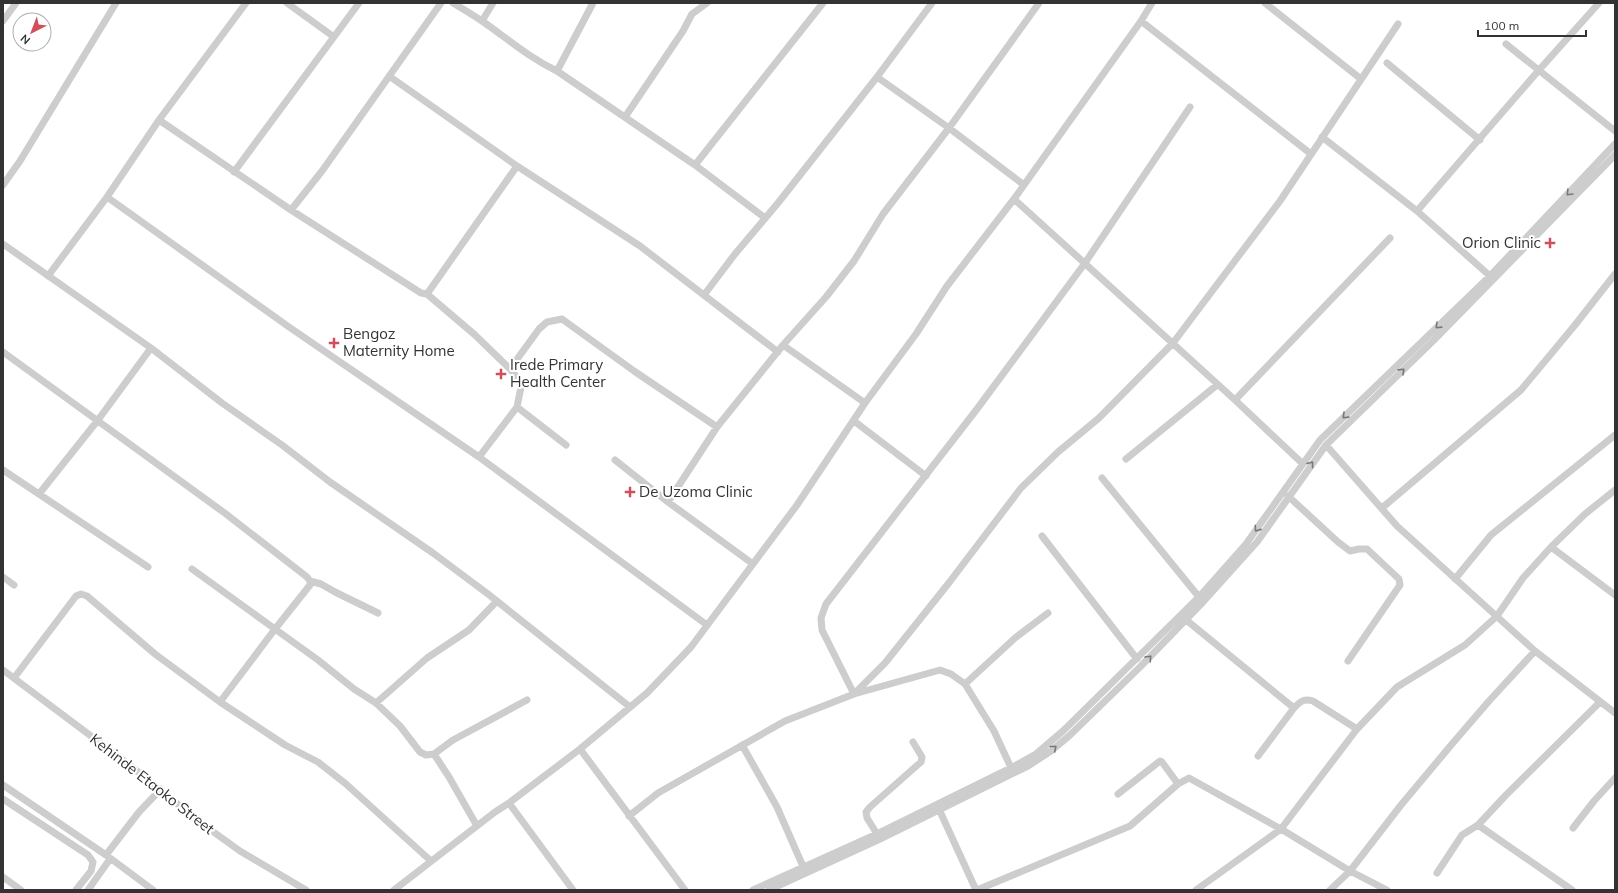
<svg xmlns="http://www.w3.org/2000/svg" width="1618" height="893" font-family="Mulish,sans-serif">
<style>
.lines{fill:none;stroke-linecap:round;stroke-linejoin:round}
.street{stroke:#cdcdcd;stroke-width:7}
.oneway{stroke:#787878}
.poi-dot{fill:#d14e5c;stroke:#fff;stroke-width:1.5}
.labels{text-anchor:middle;stroke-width:4;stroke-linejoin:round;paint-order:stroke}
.poi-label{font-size:15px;fill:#333;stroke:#fff;text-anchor:start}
.street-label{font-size:15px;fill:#333;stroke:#fff}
</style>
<rect width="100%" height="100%" fill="#fff"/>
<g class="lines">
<path class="street" d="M287 3 334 37
M453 3C463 9 473 15 482 21 508 39 528 57 557 71L695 165 765 218
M1265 3 1361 79
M3 21 16 3
M482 21 493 3
M1141 21 1311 154
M1506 44 1615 131
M1387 63 1480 140
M557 71 593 3
M389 76 517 166 640 246 778 352
M877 77 949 128 1024 185 1014 199 1235 400 1303 464
M625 117 683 31 692 14 707 3
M159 120 291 210 421 293 427 294 475 335 510 369 519 380 521 387 517 407 479 457
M1322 137 1417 211 1490 276
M695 165 823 3
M234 172 359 3
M3 185 20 161 116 3
M1024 185 1141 21 1152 3
M107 197 289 327 479 457 707 625
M291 210 322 171 441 3
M1417 211 1539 70 1599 3
M3 244 151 348 222 403 282 445 330 482 433 553 488 594 630 707
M48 276 107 197 159 120 246 3
M427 294 517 166
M704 295 735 254 778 203 877 77 932 3
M783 345 865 403
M3 352 226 514 307 577 310 581V585L275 629 192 569
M510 369 539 329 547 322 562 319 634 371 717 427
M1235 400 1390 238
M517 407 566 445
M854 421 926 476
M1326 445 1397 526 1535 651 1615 713
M1126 459 1217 385
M615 460 668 502 753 564
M3 470 148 567
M1102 478 1199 597
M39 494 98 420 151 348
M1288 496 1338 542 1350 551 1359 549H1367L1399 579 1400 585 1348 661
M668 502 717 427 783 345 826 297 854 261 883 214 949 128 1039 3
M1382 508 1521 390 1575 325 1615 274
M1042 536 1137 659
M1551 547 1615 595
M3 577 14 585
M1455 579 1491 535 1615 435
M310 581 321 584 335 592 378 613
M1185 619 1294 708C1300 702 1303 698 1313 701L1357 729 1281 829 1196 890
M3 670 127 763 201 823 240 851 306 890
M14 678 76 596 81 594 87 596 155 654 220 702 285 745 318 762 346 784 431 861
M965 684 1015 638 1048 613
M854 694 885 663 948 584 1021 488 1058 452 1099 418 1173 343 1280 201 1398 24
M854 694 822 630 821 618 826 604 977 409 1085 263 1190 107
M220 702 275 629 318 660 354 689 376 703 400 726 420 752 426 755 434 754 449 777 477 826
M376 703 427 658 469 630 497 601
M1357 729 1397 687 1465 645 1497 616 1523 578 1551 547 1585 514 1615 490
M742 745 777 807 805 871
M580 749 685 890
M434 754 453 740 527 700
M1258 756 1294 708
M3 785 106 855 153 890
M1118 794 1160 761 1162 762 1178 784
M3 799 88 855 93 862 91 871 76 890
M509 803 573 890
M938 807 976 890
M629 816 658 793 785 721 854 694 940 670 951 674 965 684 994 731 1013 772
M1478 825 1572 890
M1573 828 1594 801 1615 778
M879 837 867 818 866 812 870 807 921 762 922 757 913 742
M106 855 139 812 161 789
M1437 873 1462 835 1478 825 1506 795 1600 702
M3 877 21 890
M88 890 110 859
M394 890 495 812 509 803 580 749 647 693 691 647 797 505 865 403 916 334 947 286 1014 199
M753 890 877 834 1011 768 1036 754 1063 731 1199 597 1246 544 1320 440 1490 276 1615 144
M769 890 880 839 1028 766 1051 751 1069 736 1140 667 1203 602 1257 542 1326 445 1434 340 1615 155
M977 890 1130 826 1178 784 1189 778 1281 829 1350 871 1387 890
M1330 890 1350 871 1401 805 1452 744 1489 701 1535 651"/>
</g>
<defs><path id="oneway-chevron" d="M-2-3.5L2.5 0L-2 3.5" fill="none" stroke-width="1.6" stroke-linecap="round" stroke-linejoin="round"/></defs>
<g class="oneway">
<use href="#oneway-chevron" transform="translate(1569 193) rotate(134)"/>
<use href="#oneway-chevron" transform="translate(1438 326) rotate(136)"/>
<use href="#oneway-chevron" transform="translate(1402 371) rotate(-44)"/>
<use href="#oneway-chevron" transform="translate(1345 416) rotate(136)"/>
<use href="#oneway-chevron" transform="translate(1311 464) rotate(-53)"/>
<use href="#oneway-chevron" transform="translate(1257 529) rotate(125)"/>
<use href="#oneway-chevron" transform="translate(1149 658) rotate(-47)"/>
<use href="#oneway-chevron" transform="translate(1054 748) rotate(-39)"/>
</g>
<g class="poi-dot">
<path d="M1548 237h4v4h4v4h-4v4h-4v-4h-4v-4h4z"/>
<path d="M332 337h4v4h4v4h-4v4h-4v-4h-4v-4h4z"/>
<path d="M499 368h4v4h4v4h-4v4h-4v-4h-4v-4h4z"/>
<path d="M628 486h4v4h4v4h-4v4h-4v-4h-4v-4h4z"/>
</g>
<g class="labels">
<g class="poi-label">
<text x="1541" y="248" text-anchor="end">Orion Clinic</text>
<text x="343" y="339">Bengoz<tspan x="343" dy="17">Maternity Home</tspan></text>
<text x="510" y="370">Irede Primary<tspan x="510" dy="17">Health Center</tspan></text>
<text x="639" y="497">De Uzoma Clinic</text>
</g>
<g class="street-label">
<text transform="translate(152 784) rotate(38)" y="5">Kehinde Etaoko Street</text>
</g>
</g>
<rect width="1618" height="893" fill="none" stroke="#333333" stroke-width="8"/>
<g transform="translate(32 32) rotate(222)"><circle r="19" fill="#ffffff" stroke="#adadad"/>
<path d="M0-3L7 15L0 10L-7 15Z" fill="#d14e5c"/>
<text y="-6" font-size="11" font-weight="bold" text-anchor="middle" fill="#333333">N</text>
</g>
<path d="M1478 30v6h108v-6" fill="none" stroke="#333333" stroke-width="2"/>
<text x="1484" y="30" font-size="12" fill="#333333" stroke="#ffffff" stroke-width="3" paint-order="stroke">100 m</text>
</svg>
